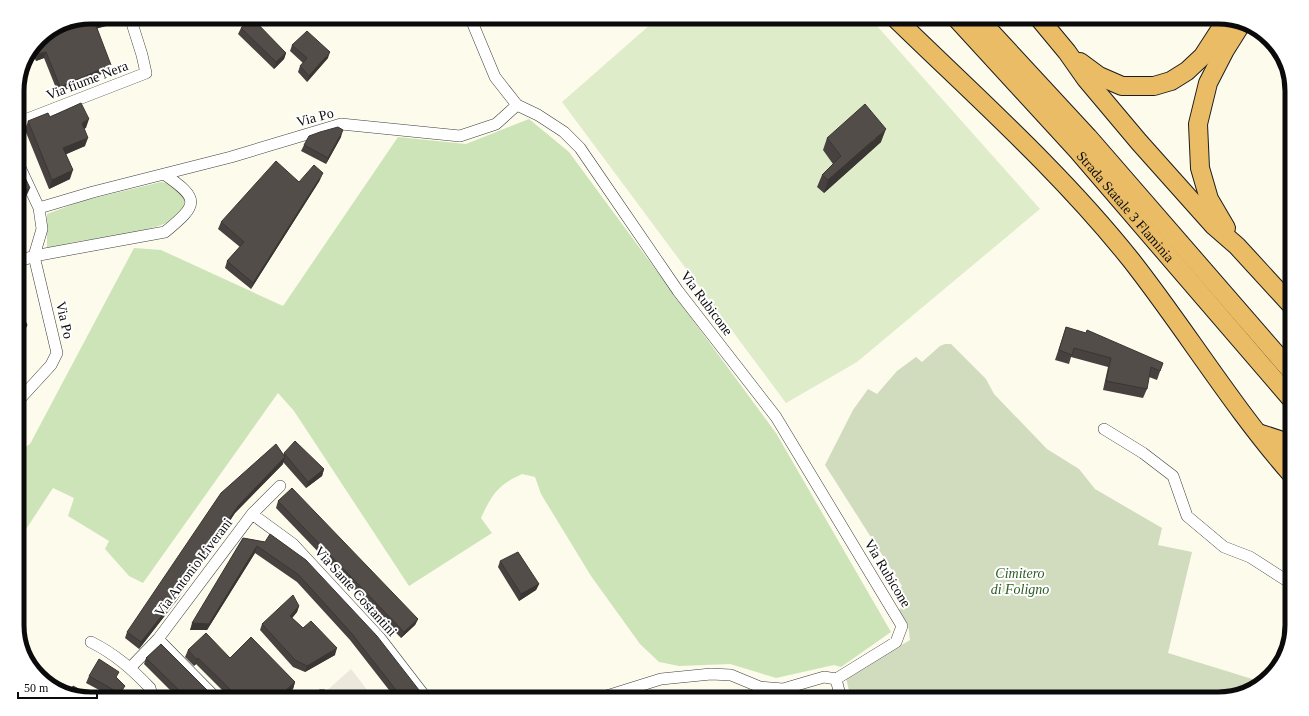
<svg xmlns="http://www.w3.org/2000/svg" width="1309" height="716" font-family="Georgia,serif">
<style>
.green{fill:#cde4b9}
.cemetery{fill:#d1dcbf}
.pitch{fill:#deecca}
.plaza{fill:#ece8dc}
.lines{fill:none;stroke-linecap:round;stroke-linejoin:round}
.minor-casing{stroke:#3e3e3e;stroke-width:12}
.trunk-casing{stroke:#1c1c1c;stroke-width:20}
.minor{stroke:#fff;stroke-width:11}
.trunk{stroke:#eabc66;stroke-width:18}
.wall{fill:#47423f}
.shaded-wall{fill:#3a3633}
.building{fill:#534d49;stroke:#3a3633}
.labels{text-anchor:middle;stroke-width:4;stroke-linejoin:round;paint-order:stroke}
.street-label{font-size:14px;fill:#0b0b0b;stroke:#fff}
.park-label{font-size:14px;font-style:italic;fill:#2b5c22;stroke:#fff}
.rim{fill:none;stroke:#0b0b0b;stroke-width:5}
</style>
<rect width="100%" height="100%" fill="#fdfbeb"/>
<path class="green" d="M529 119 569 152 776 433 891 632 841 667 834 665 776 678 730 664 679 666 659 662 640 644 591 576 541 494 535 477 522 474C498 485 492 494 481 518L492 533 409 586 294 411 278 393 143 583 129 576 105 549 109 541 68 516 74 498 53 488 17 543V452L30 444 134 248 161 250 283 306 398 137 466 144Z
M161 182C170 183 176 184 181 192 185 197 186 207 182 213 168 230 103 238 80 241 69 243 58 246 47 249V214L82 201Z"/>
<path class="cemetery" d="M945 344H951L986 379 994 394 1047 449 1079 469 1095 489 1162 528 1158 545 1192 552 1168 653 1262 682 1255 689 1218 699H851L846 678 910 640 908 624 898 611 903 606 894 596 902 586 825 465 853 410 868 389 877 394 897 371 916 357 922 362 940 346Z"/>
<path class="pitch" d="M659 17H869L1040 209 857 362 786 403 562 102Z"/>
<path class="plaza" d="M351 669 374 699H325L322 695Z"/>
<g class="lines">
<defs>
<path id="minor" d="M470 17 495 77 517 105 538 115 564 132 580 148 678 291 776 417 902 626 896 642 836 679 841 699
M17 123 146 73 142 55 130 17
M17 161 39 208 42 229 34 256
M39 208 93 192 231 157 341 124 460 136 496 124 517 105
M17 262 34 256 165 232C199 204 200 199 164 174
M18 401 51 365 57 353 34 256
M1104 429 1143 453 1173 476 1187 516 1224 547 1250 557 1292 584
M252 514 293 544 380 638 427 699
M158 639 217 699
M91 642C115 654 132 669 150 688L151 692 147 699
M26 656 30 667
M131 667 158 639 252 514 280 486
M318 699 322 695
M597 699 661 679 711 674 731 675 760 687 783 689 824 677 836 679"/>
<g id="trunk">
<path d="M894 17C975 96 1060 171 1131 260 1186 330 1233 408 1292 475"/>
<path id="s1" d="M955 17 1077 150 1292 400"/>
<path d="M977 17 1088 137 1292 372"/>
<path d="M1038 17 1067 52 1086 79 1139 142 1214 226 1237 246 1292 306"/>
<path d="M1080 62 1099 76 1122 86H1154L1171 81 1187 71 1203 56 1227 19"/>
<path d="M1226 228 1209 199 1200 168 1198 124 1208 83 1225 50 1242 23"/>
<path d="M1258 433 1292 444"/>
</g>
</defs>
<use href="#minor" class="minor-casing"/>
<use href="#trunk" class="trunk-casing"/>
<use href="#minor" class="minor"/>
<use href="#trunk" class="trunk"/>
</g>
<path class="wall" d="M124 21 97 28 108 71 58 93 44 58 36 61 32 53 39 38Z
M241 28 286 53 284 59 274 69 238 34Z
M292 45 328 58 307 82 298 72 300 66 303 63 290 51Z
M50 117 86 128H84L85 146 66 154 70 179 49 189 25 130 28 121Z
M341 137 326 164 301 151 304 145Z
M827 138 881 142 824 193 817 187 822 175 833 164 823 150Z
M320 180 251 289 225 268 227 261 240 247 218 229 221 222Z
M1066 327 1163 363 1157 380 1149 377 1147 389 1143 398 1103 390 1108 367 1071 357 1069 364 1055 360Z
M284 453 324 469 322 476 306 488 283 462V464L235 513 177 600 139 649 125 638 127 632 283 455Z
M278 501 418 619 415 625 401 638 276 508Z
M243 538 265 542 426 699H396L350 640 297 582 255 553 207 630H190Z
M500 561 539 584 536 590 519 601 498 567Z
M299 606 297 612 292 618 303 628 335 655 305 672 293 667 260 630 262 624Z
M188 650 230 658 295 682 293 689 281 699H231L196 664 194 666 185 657Z
M146 658 216 699H179L144 664Z
M89 676 117 679 122 692 116 699 86 683Z"/>
<path class="shaded-wall" d="M117 17H125L124 21 92 30 95 23Z
M46 52 44 58 36 61 38 54Z
M330 52 328 58 307 82 309 76Z
M286 53 284 59 274 69 276 62Z
M111 65 108 71 58 93 60 87Z
M89 119 86 128 79 131 82 123Z
M886 129 881 142 824 193 828 180Z
M343 130 341 137 326 164 328 158Z
M88 138 85 146 60 157 63 148Z
M73 170 70 179 49 189 52 180Z
M323 173 320 180 251 289 253 283Z
M30 188 26 197 17 202V194Z
M27 325 24 331 17 347V345Z
M285 457 283 464 235 513 177 600 139 649 141 642 238 506Z
M324 469 322 476 306 488 308 482Z
M257 546 255 553 207 630H190L192 623Z
M539 584 536 590 519 601 521 594Z
M299 606 297 612 288 623 290 616Z
M418 619 415 625 401 638 404 632Z
M337 648 335 655 305 672 307 666Z
M198 658 196 664 194 666Z
M295 682 293 689 281 699H276Z
M125 686 122 692 116 699 119 693Z"/>
<path class="building" d="M91 17H117L95 23 111 65 60 87 46 52 38 54 35 47 39 38 63 23Z
M251 17 286 53 276 62 241 28Z
M307 31 330 52 309 76 300 66 307 58 292 45Z
M81 103 89 119 82 123 88 138 63 148 73 170 52 180 28 121 48 113 50 117Z
M865 104 886 129 828 180 822 175 841 156 827 138Z
M338 127 343 130 328 158 304 145 309 136 320 132Z
M17 161 30 188 17 194Z
M276 161 299 182 314 165 323 173 253 283 227 261 244 242 221 222Z
M17 303 27 325 17 345Z
M1066 327 1086 333 1087 330 1163 363 1160 371 1151 367 1147 389 1106 381 1111 358 1074 348 1072 355 1059 350Z
M295 441 324 469 308 482 284 453Z
M276 444 285 457 238 506 179 594 141 642 127 632 221 493Z
M292 488 418 619 404 632 278 501Z
M270 534 306 560 377 636 426 699H403L352 634 299 575 257 546 209 624 192 623 243 538 265 542Z
M518 552 539 584 521 594 500 561Z
M293 595 299 606 290 616 303 628 311 621 337 648 307 666 295 660 262 624Z
M206 633 230 658 251 637 295 682 276 699H240L198 658 197 660 188 650Z
M161 644 216 699H188L146 658Z
M99 659 119 672 116 677 125 686 119 693 89 676Z
M73 686 98 699H91L70 693Z"/>
<g class="labels">
<g class="street-label">
<text transform="translate(87 80) rotate(-21)" y="5">Via fiume Nera</text>
<text transform="translate(315 117) rotate(-15)" y="5">Via Po</text>
<text dy="5" stroke="none"><textPath href="#s1" startOffset="255">Strada Statale 3 Flaminia</textPath></text>
<text transform="translate(707 303) rotate(53)" y="5">Via Rubicone</text>
<text transform="translate(65 320) rotate(77)" y="5">Via Po</text>
<text transform="translate(193 567) rotate(-53)" y="5">Via Antonio Liverani</text>
<text transform="translate(888 573) rotate(59)" y="5">Via Rubicone</text>
<text transform="translate(356 591) rotate(48)" y="5">Via Sante Costantini</text>
</g>
<g class="park-label">
<text x="1020" y="578">Cimitero<tspan x="1020" dy="16">di Foligno</tspan></text>
</g>
</g>
<path d="M0 0H1309V716H0ZM91 24H1218A67 67 0 0 1 1285 91V625A67 67 0 0 1 1218 692H91A67 67 0 0 1 24 625V91A67 67 0 0 1 91 24Z" fill="#fff" fill-rule="evenodd"/>
<path class="rim" d="M91 24H1218A67 67 0 0 1 1285 91V625A67 67 0 0 1 1218 692H91A67 67 0 0 1 24 625V91A67 67 0 0 1 91 24Z"/>
<path d="M18 692v6h79v-6" fill="none" stroke="#0b0b0b" stroke-width="2"/>
<text x="24" y="692" font-size="12" fill="#0b0b0b" stroke="#ffffff" stroke-width="3" paint-order="stroke">50 m</text>
</svg>
